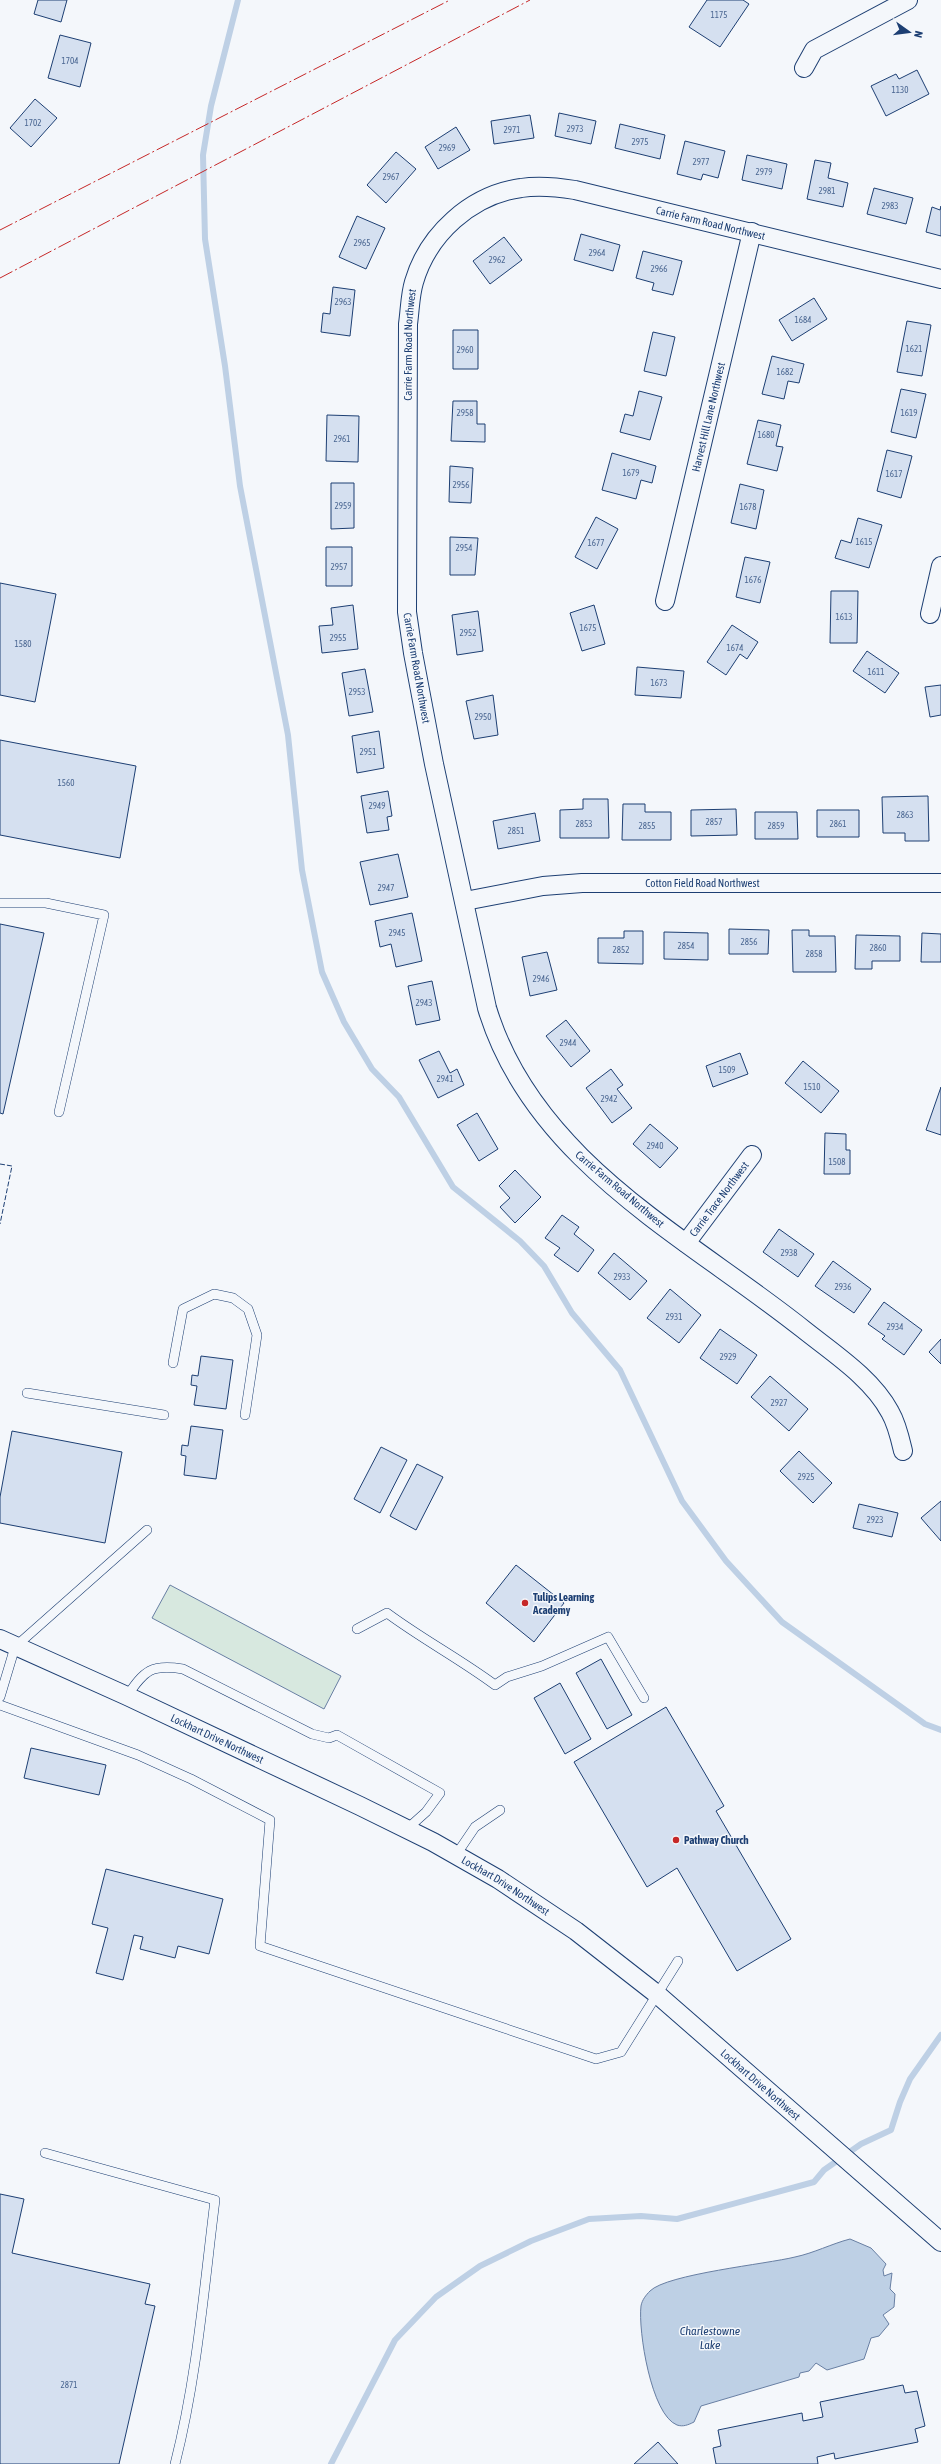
<svg xmlns="http://www.w3.org/2000/svg" width="941" height="2464" font-family="'Asap Condensed',sans-serif">
<style>
.green{fill:#d7e8df;stroke:#687fa3}
.water{fill:#bed0e5;stroke:#687fa3}
.lines{fill:none;stroke-linecap:round;stroke-linejoin:round}
.stream{stroke:#bed0e5;stroke-width:6}
.building{fill:#d5e0f0;stroke:#1d3f73}
.lane-casing{stroke:#1d3f73;stroke-width:10}
.street-casing{stroke:#1d3f73;stroke-width:20}
.lane{stroke:#f4f7fb;stroke-width:9}
.street{stroke:#f4f7fb;stroke-width:18}
.fence{stroke:#1d3f73;stroke-width:1;stroke-dasharray:5 2;stroke-linecap:butt}
.power{stroke:#c62828;stroke-width:1;stroke-dasharray:14 3 2 3;stroke-linecap:butt}
.poi-dot{fill:#c62828;stroke:#f4f7fb;stroke-width:1.5}
.labels{text-anchor:middle;stroke-width:3;stroke-linejoin:round;paint-order:stroke}
.number-label{font-size:9px;fill:#4b6792}
.street-label{font-size:11px;fill:#1d3f73;stroke:#f4f7fb}
.poi-label{font-size:11px;font-weight:bold;fill:#1d3f73;stroke:#f4f7fb;text-anchor:start}
.water-label{font-size:12px;font-style:italic;fill:#1d3f73;stroke:#f4f7fb}
</style>
<rect width="100%" height="100%" fill="#f4f7fb"/>
<path class="green" d="M170 1585 341 1676 324 1709 152 1618Z"/>
<path class="water" d="M850 2239 871 2248 886 2264 883 2270 884 2276 892 2273 890 2289 895 2294 894 2307 883 2315 889 2324 879 2336 871 2338 864 2359 827 2370 816 2363 809 2371 800 2373 799 2377 701 2406 694 2422C688 2425 683 2427 677 2425 651 2415 638 2330 641 2306 642 2300 646 2295 650 2291 667 2274 767 2264 795 2257 814 2253 831 2244 850 2239Z"/>
<g class="lines">
<path class="stream" d="M238 0 211 106 203 155 205 239 225 366 240 486 288 735 302 870 322 972 344 1022 372 1069 399 1097 453 1187 520 1241 544 1266 572 1313 620 1370 682 1501 726 1561 782 1622 925 1724 941 1730
M331 2464 395 2340 436 2297 480 2266 531 2241 589 2219 641 2216 677 2219 814 2182 824 2170 861 2144 891 2130 900 2102 910 2079 941 2035"/>
</g>
<path class="building" d="M38 0H67L61 22 34 14Z
M707 0H743L749 4 720 47 689 27Z
M60 35 91 43 80 87 48 78Z
M917 70 929 94 886 116 871 86 896 74 899 79Z
M35 99 57 118 31 147 10 128Z
M559 113 596 121 591 144 555 136Z
M530 115 534 138 494 144 491 121Z
M620 124 665 135 660 159 615 148Z
M456 127 470 150 438 169 425 147Z
M685 141 725 151 718 178 703 174 701 180 677 174Z
M396 152 416 169 386 203 367 185Z
M747 155 787 164 782 189 742 180Z
M815 160 831 163 828 178 848 183 843 207 807 199Z
M874 188 913 198 906 224 867 214Z
M941 206V236L926 232 932 207 940 210Z
M357 216 385 228 366 269 339 257Z
M581 234 620 245 613 271 574 260Z
M504 237 522 260 490 284 473 261Z
M643 251 682 261 673 295 652 290 654 283 636 278Z
M333 287 355 290 350 336 321 332 323 313 330 314Z
M814 298 827 319 792 341 779 320Z
M907 321 931 325 922 376 897 372Z
M453 330H478V369H453Z
M653 332 675 337 666 376 644 371Z
M772 356 804 364 799 383 788 381 784 399 762 394Z
M901 389 926 394 916 438 891 432Z
M639 391 662 397 650 440 620 432 625 414 633 416Z
M453 401H477V424H485V442L451 441Z
M327 415 359 416 358 462 326 461Z
M758 420 781 425 776 446 783 447 777 471 747 464Z
M887 450 912 456 901 498 877 491Z
M612 453 656 466 652 483 641 480 636 499 602 490Z
M450 466 473 468 471 503 449 502Z
M331 483H354V528L331 529Z
M740 484 764 490 756 529 731 523Z
M596 517 618 529 597 569 575 557Z
M858 518 882 525 869 568 835 558 841 540 851 543Z
M450 537 478 538 475 575H450Z
M326 547H352V586H326Z
M745 557 770 562 760 603 736 597Z
M0 583 56 594 35 702 0 695Z
M831 591H858L857 643H830Z
M353 605 358 649 322 653 319 626 333 625 331 608Z
M594 605 605 644 582 651 570 613Z
M478 611 483 651 457 655 452 615Z
M732 625 758 642 747 659 740 654 726 675 707 662Z
M867 651 899 673 885 693 853 671Z
M637 667 684 671 681 698 635 695Z
M365 669 373 712 349 716 342 673Z
M941 685V715L930 717 925 687Z
M493 695 498 735 474 739 466 701Z
M379 731 384 768 357 773 352 736Z
M0 740 136 766 120 858 0 835Z
M388 791 392 816 387 817 389 830 367 833 361 796Z
M928 796 929 841H905V833H883L882 797Z
M583 799H608L609 838H560V810L583 809Z
M623 804H645V812H671V840H622Z
M736 809 737 835 691 836V810Z
M817 810H859V837H817Z
M755 812H797L798 839H755Z
M535 813 540 841 498 849 493 821Z
M398 854 408 897 370 905 360 862Z
M412 913 422 961 396 967 391 944 380 947 375 921Z
M0 924 44 933 3 1114 0 1113Z
M729 929 769 930 768 954H729Z
M792 930H809V936H835L836 972H793Z
M624 931H643V964L598 963V938H624Z
M664 932 708 933V960L664 959Z
M922 933 941 934V962H921Z
M856 935 900 936V961H872V969H855Z
M547 952 557 990 530 996 522 957Z
M432 981 440 1020 416 1025 408 986Z
M566 1020 590 1051 571 1067 546 1036Z
M439 1051 450 1073 457 1069 464 1085 438 1098 419 1060Z
M740 1053 748 1074 713 1087 706 1066Z
M803 1061 839 1091 821 1113 785 1083Z
M611 1069 623 1085 617 1089 632 1108 612 1123 586 1088Z
M941 1087V1135L926 1130Z
M477 1113 498 1149 479 1161 457 1125Z
M650 1124 678 1148 660 1168 633 1144Z
M825 1133 846 1134V1150H850V1174H824Z
M515 1170 541 1197 515 1223 500 1207 510 1198 499 1186Z
M562 1215 579 1227 574 1234 594 1250 578 1272 554 1255 560 1248 545 1238Z
M779 1229 814 1254 798 1277 763 1252Z
M614 1253 647 1281 630 1300 598 1273Z
M833 1261 871 1289 854 1313 815 1286Z
M670 1289 701 1315 679 1343 647 1318Z
M884 1302 922 1330 904 1355 882 1339 885 1336 868 1324Z
M720 1329 757 1355 737 1384 700 1358Z
M941 1339V1364L929 1352Z
M201 1356 233 1360 226 1409 194 1405 197 1386 191 1385 192 1375 198 1376Z
M770 1376 808 1409 789 1431 751 1397Z
M191 1426 223 1430 216 1479 184 1475 186 1456 181 1455 182 1445 188 1446Z
M12 1431 122 1452 105 1543 0 1523V1497Z
M381 1447 407 1460 380 1513 354 1499Z
M799 1451 832 1483 813 1503 780 1471Z
M417 1464 443 1477 416 1530 390 1516Z
M941 1501V1541L921 1518Z
M859 1504 898 1513 892 1537 853 1528Z
M516 1565 564 1603 534 1642 486 1603Z
M601 1659 632 1715 607 1729 576 1673Z
M560 1683 591 1739 565 1754 534 1698Z
M666 1707 724 1806 716 1811 791 1939 737 1971 677 1868 647 1887 574 1762Z
M31 1748 106 1765 99 1795 24 1778Z
M106 1869 223 1899 209 1954 178 1946 175 1958 140 1949 143 1937 134 1935 123 1980 96 1973 108 1928 92 1924Z
M0 2194 24 2199 12 2253 150 2284 145 2304 155 2306 119 2464H0Z
M903 2385 905 2393 917 2391 925 2426 915 2429 918 2442 835 2459 834 2453 817 2457 818 2464H716L713 2448 721 2446 718 2430 802 2413 803 2421 823 2417 820 2402Z
M658 2442 678 2464H634Z"/>
<g class="lines">
<defs>
<path id="lane" d="M0 903H46L104 915 59 1112
M173 1363 183 1309 214 1294 233 1298 248 1309 257 1335 245 1415
M27 1393 164 1415
M357 1629 387 1613C422 1639 460 1659 495 1685L507 1677 542 1666 608 1637 644 1698
M127 1696C145 1670 151 1664 183 1669L312 1734 329 1738 337 1735 440 1793 426 1812 407 1829
M0 1697 15 1647 147 1530
M0 1705 138 1755 191 1779 270 1820 260 1946 596 2059 621 2052 678 1961
M456 1855 475 1827 500 1810
M45 2153 215 2200C204 2288 197 2378 175 2464"/>
<g id="street">
<path d="M804 68 814 50 908 0"/>
<path id="s1" d="M665 601 752 232"/>
<path d="M930 614 941 566"/>
<path id="s2" d="M465 901 543 886 582 883H941"/>
<path id="s3" d="M686 1243 752 1155"/>
<path id="s4" d="M903 1451C900 1438 897 1424 890 1412 872 1378 833 1353 803 1329 686 1236 533 1161 487 1008L434 764 413 653 407 612 408 324C410 310 410 295 414 282 428 234 471 195 521 188 539 185 557 187 575 190L941 279"/>
<path id="s5" d="M0 1639 127 1696 360 1806 433 1842 498 1879 576 1931 658 1995 941 2242"/>
</g>
</defs>
<use href="#lane" class="lane-casing"/>
<use href="#street" class="street-casing"/>
<use href="#lane" class="lane"/>
<use href="#street" class="street"/>
<path class="fence" d="M0 1164 12 1166 0 1224"/>
<path class="power" d="M0 230 450 0
M0 278 530 0"/>
</g>
<g class="poi-dot">
<circle cx="525" cy="1603" r="4"/>
<circle cx="676" cy="1840" r="4"/>
</g>
<g class="labels">
<g class="number-label">
<text x="719" y="18">1175</text>
<text x="70" y="64">1704</text>
<text x="900" y="93">1130</text>
<text x="33" y="126">1702</text>
<text x="575" y="132">2973</text>
<text x="512" y="133">2971</text>
<text x="640" y="145">2975</text>
<text x="447" y="151">2969</text>
<text x="701" y="165">2977</text>
<text x="764" y="175">2979</text>
<text x="391" y="180">2967</text>
<text x="827" y="194">2981</text>
<text x="890" y="209">2983</text>
<text x="362" y="246">2965</text>
<text x="597" y="256">2964</text>
<text x="497" y="263">2962</text>
<text x="659" y="272">2966</text>
<text x="343" y="305">2963</text>
<text x="803" y="323">1684</text>
<text x="914" y="352">1621</text>
<text x="465" y="353">2960</text>
<text x="785" y="375">1682</text>
<text x="465" y="416">2958</text>
<text x="909" y="416">1619</text>
<text x="766" y="438">1680</text>
<text x="342" y="442">2961</text>
<text x="631" y="476">1679</text>
<text x="894" y="477">1617</text>
<text x="461" y="488">2956</text>
<text x="343" y="509">2959</text>
<text x="748" y="510">1678</text>
<text x="864" y="545">1615</text>
<text x="596" y="546">1677</text>
<text x="464" y="551">2954</text>
<text x="339" y="570">2957</text>
<text x="753" y="583">1676</text>
<text x="844" y="620">1613</text>
<text x="588" y="631">1675</text>
<text x="468" y="636">2952</text>
<text x="338" y="641">2955</text>
<text x="23" y="647">1580</text>
<text x="735" y="651">1674</text>
<text x="876" y="675">1611</text>
<text x="659" y="686">1673</text>
<text x="357" y="695">2953</text>
<text x="483" y="720">2950</text>
<text x="368" y="755">2951</text>
<text x="66" y="786">1560</text>
<text x="377" y="809">2949</text>
<text x="905" y="818">2863</text>
<text x="714" y="825">2857</text>
<text x="584" y="827">2853</text>
<text x="838" y="827">2861</text>
<text x="647" y="829">2855</text>
<text x="776" y="829">2859</text>
<text x="516" y="834">2851</text>
<text x="386" y="891">2947</text>
<text x="397" y="936">2945</text>
<text x="749" y="945">2856</text>
<text x="686" y="949">2854</text>
<text x="878" y="951">2860</text>
<text x="621" y="953">2852</text>
<text x="814" y="957">2858</text>
<text x="541" y="982">2946</text>
<text x="424" y="1006">2943</text>
<text x="568" y="1046">2944</text>
<text x="727" y="1073">1509</text>
<text x="445" y="1082">2941</text>
<text x="812" y="1090">1510</text>
<text x="609" y="1102">2942</text>
<text x="655" y="1149">2940</text>
<text x="837" y="1165">1508</text>
<text x="789" y="1256">2938</text>
<text x="622" y="1280">2933</text>
<text x="843" y="1290">2936</text>
<text x="674" y="1320">2931</text>
<text x="895" y="1330">2934</text>
<text x="728" y="1360">2929</text>
<text x="779" y="1406">2927</text>
<text x="806" y="1480">2925</text>
<text x="875" y="1523">2923</text>
<text x="69" y="2388">2871</text>
</g>
<g class="street-label">
<text dy="4" stroke="none"><textPath href="#s4" startOffset="1700">Carrie Farm Road Northwest</textPath></text>
<text dy="4" stroke="none"><textPath href="#s4" startOffset="1293">Carrie Farm Road Northwest</textPath></text>
<text dy="4" stroke="none"><textPath href="#s1" startOffset="189">Harvest Hill Lane Northwest</textPath></text>
<text transform="translate(417 668) rotate(80)" y="4">Carrie Farm Road Northwest</text>
<text dy="4" stroke="none"><textPath href="#s2" startOffset="239">Cotton Field Road Northwest</textPath></text>
<text transform="translate(620 1189) rotate(40)" y="4">Carrie Farm Road Northwest</text>
<text dy="4" stroke="none"><textPath href="#s3" startOffset="55">Carrie Trace Northwest</textPath></text>
<text dy="4" stroke="none"><textPath href="#s5" startOffset="239">Lockhart Drive Northwest</textPath></text>
<text dy="4" stroke="none"><textPath href="#s5" startOffset="563">Lockhart Drive Northwest</textPath></text>
<text dy="4" stroke="none"><textPath href="#s5" startOffset="887">Lockhart Drive Northwest</textPath></text>
</g>
<g class="poi-label">
<text x="533" y="1601">Tulips Learning<tspan x="533" dy="13">Academy</tspan></text>
<text x="684" y="1844">Pathway Church</text>
</g>
<g class="water-label">
<text x="710" y="2335">Charlestowne<tspan x="710" dy="14">Lake</tspan></text>
</g>
</g>
<g transform="translate(909 32) rotate(104)" stroke="#f4f7fb" stroke-width="3" paint-order="stroke">
<path d="M0-3L7 15L0 10L-7 15Z" fill="#1d3f73"/>
<text y="-6" font-size="11" font-weight="bold" text-anchor="middle" fill="#1d3f73">N</text>
</g>
</svg>
